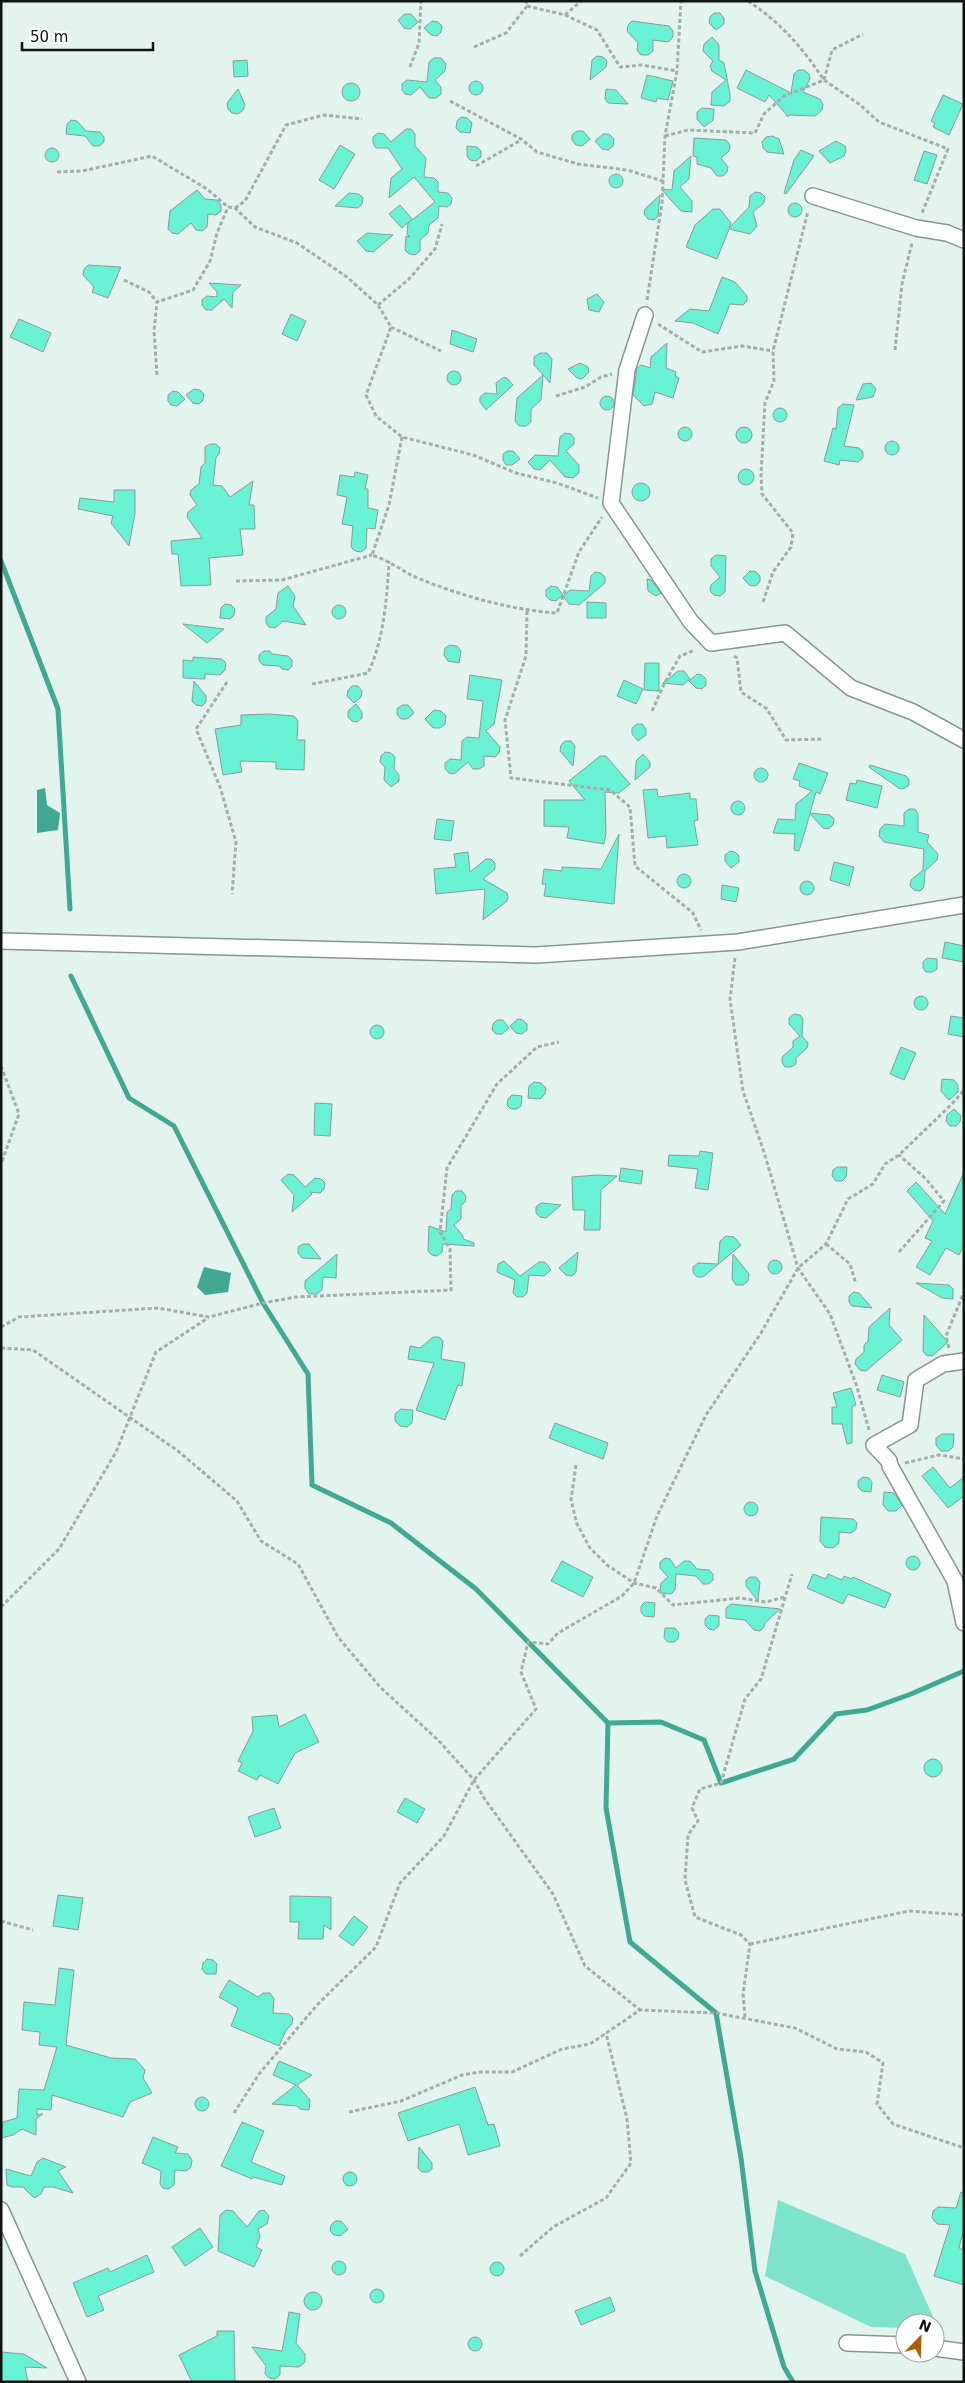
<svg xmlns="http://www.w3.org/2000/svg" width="965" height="2383" font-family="'DejaVu Sans',sans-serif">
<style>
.green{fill:#7ee3cb}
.water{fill:#41a992}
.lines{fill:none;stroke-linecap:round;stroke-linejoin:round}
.stream{stroke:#41a992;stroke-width:5}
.building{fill:#69f1d3;stroke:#8d9c98}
.minor-casing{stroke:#879691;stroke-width:18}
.path{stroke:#a2afab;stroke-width:3;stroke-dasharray:4 2.5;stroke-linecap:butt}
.minor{stroke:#fff;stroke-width:15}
</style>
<rect width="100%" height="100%" fill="#e3f3ee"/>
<path class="green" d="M778 2200 905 2254 938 2328H935V2323H905V2328L871 2327 765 2276Z"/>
<path class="water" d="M45 788 47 805 60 813 58 830 37 833V790Z
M204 1267 231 1273 228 1292 205 1295 197 1287Z"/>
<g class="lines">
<path class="stream" d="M1 561 58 709 70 909
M71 976 129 1098 174 1126 263 1303 308 1374 312 1485 391 1523 476 1589 608 1723 606 1808 630 1942 716 2013 741 2158 755 2271 784 2367 793 2382
M608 1723 661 1722 704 1740 721 1783 794 1759 836 1714 867 1710 911 1694 964 1671"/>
</g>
<path class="building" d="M714 13H720L724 18V24L716 30 709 23 710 17Z
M405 14H411L418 22 410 29 404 28 398 20Z
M432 21 438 22 442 26 441 32 437 36 431 35 424 28Z
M632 21 669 26 673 31V37L668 42 653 40V51L648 55H641L637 50 638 43 627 31 628 25Z
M712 37 719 45V60L724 63 730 94V101L724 106 711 105 712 92 726 80 712 71 710 66 713 61 703 51 704 44Z
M597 56 603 57 607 61 606 67 590 80 592 60Z
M434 58H441L446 64 445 71 435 80 441 87V94L436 98H429L420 87 411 95 405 94 402 90V84L407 80 427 82 429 62Z
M247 60 248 76 234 77 233 61Z
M746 70 791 93 794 74 798 70H804L809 74 810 79 803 92 820 99 823 104 822 110 815 116 790 115 787 117V115L769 95 765 102 737 88Z
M647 75 673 81 668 100 657 98 656 102 641 98Z
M469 88a7 7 0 1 1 14 0a7 7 0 1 1-14 0Z
M342 92a9 9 0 1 1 18 0a9 9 0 1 1-18 0Z
M238 89 245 105 243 110 238 114 232 113 228 109 227 103Z
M606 89 616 90 628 104 608 103 605 99Z
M943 95 963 104 949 135 933 127 935 123 931 121Z
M702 108 714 109 713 120 704 127 697 119V112Z
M461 117 467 118 472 123 470 133 460 132 456 128 457 121Z
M71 120 77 121 86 131 100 132 104 137V142L99 146H93L85 136 66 134 67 124Z
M406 129H411L415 134V146L426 158 424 177 434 178 438 182V192L448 193 452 198 451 204 447 207 439 206 438 218 429 225 428 233 420 240V251L415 255 409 254 405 250 406 236 410 237 407 234 408 223 435 202 414 177 389 198 391 178 402 169 388 148H376L373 143V137L378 133 384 134 391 142Z
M577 131H583L590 139 582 146 576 145 572 140V135Z
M603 134H609L614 139 613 146 608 150 602 149 595 141Z
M772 136 779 139 784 154 767 152 763 148 762 142 766 137Z
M694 138 726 140 730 145 729 151 721 158 728 167 727 172 723 176H717L711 168 697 164V157L693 156Z
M836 141 845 146 846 151 844 156 830 163 819 151Z
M340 145 355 154 334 189 319 180Z
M467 146 477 147 481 151V157L476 161 470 160 467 156Z
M45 155a7 7 0 1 1 14 0a7 7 0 1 1-14 0Z
M801 150 814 156 786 194 784 193 794 160Z
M924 151 937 155 927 184 914 180Z
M691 156 689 179 680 187 692 201V212L681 211 661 189 672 190 674 171Z
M609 181a7 7 0 1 1 14 0a7 7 0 1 1-14 0Z
M197 190 205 199 217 200 221 205V211L216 215 208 214 207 227 202 231 196 230 191 223 178 234 172 233 168 229 170 211Z
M755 192 761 193 765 197 764 203 753 212 757 226 750 234 729 229 717 259 686 247 695 225 713 209H720L731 223 729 228 749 207 750 196Z
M349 193 359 194 363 198 362 204 358 208 335 206Z
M660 195 658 216 654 220 648 219 644 214 645 209Z
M788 210a7 7 0 1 1 14 0a7 7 0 1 1-14 0Z
M400 205 412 219 402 228 389 214Z
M367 233 393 235 373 252 366 251 357 241Z
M88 265 121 267 108 298 92 292 94 287 83 275 84 269Z
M722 277 735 282 747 296V301L743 305 730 304 718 334 693 323 675 321 690 309 709 311Z
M209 283 241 285 233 292 232 308 224 299 212 310H206L202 305V300L207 296 217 297V292Z
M597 294 604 302 599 312 589 310 587 299Z
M291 314 306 321 297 341 282 334Z
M19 319 51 333 43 352 10 337Z
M452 330 477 339 473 352 450 344Z
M667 343 666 368 676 372 675 376 679 378 673 398 655 392 652 404 644 406 633 395 637 368 641 365 650 368 651 357Z
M540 353H547L552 359 550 383 543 375 541 400 531 409V422L526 426H519L515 421 517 398 543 375 534 365V357Z
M580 363 588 367 589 372 582 379 577 378 568 369Z
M447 378a7 7 0 1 1 14 0a7 7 0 1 1-14 0Z
M504 377 508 379 513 385 486 410 480 402V397L485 393 497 394 496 383Z
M871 383 876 389 873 397 856 400 863 384Z
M194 389 200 390 204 394 203 400 199 404 193 403 186 395Z
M173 391 178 392 185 399 177 406 171 405 168 401V395Z
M600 403a7 7 0 1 1 14 0a7 7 0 1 1-14 0Z
M843 404 854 405 844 446 859 448 863 452V458L858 462 840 460 839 465 824 461 833 428 836 429 838 408Z
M773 415a7 7 0 1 1 14 0a7 7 0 1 1-14 0Z
M736 435a8 8 0 1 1 16 0a8 8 0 1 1-16 0Z
M678 434a7 7 0 1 1 14 0a7 7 0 1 1-14 0Z
M565 433 571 434 574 438V444L566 451 579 465V473L573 478 565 477 550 460 540 470 534 469 528 462 535 455 558 456 560 437Z
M885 448a7 7 0 1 1 14 0a7 7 0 1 1-14 0Z
M210 444H216L220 448 219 454 216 457 213 485 222 486 230 497 253 481 249 505H254L255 529H240L243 555 209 558 211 585 181 586 178 554H172L171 541 202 538 187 517 188 512 197 505 190 495 191 490 199 484 201 467 205 463V447Z
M507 451H513L520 459 512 465H506L503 460V454Z
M738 477a8 8 0 1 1 16 0a8 8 0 1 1-16 0Z
M355 472 368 475 365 489H368V508L378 510 375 529 367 528 366 548 361 552 355 551 351 547 353 526 342 524 347 497 337 495 340 475 354 477Z
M632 492a9 9 0 1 1 18 0a9 9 0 1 1-18 0Z
M114 490H135V513L129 546 111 523 113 516 78 509 80 498 114 502Z
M716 555 726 556 725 592 720 596 714 595 710 591 711 585 720 577 711 566V559Z
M750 571 756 572 760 576V582L755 586 749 585 743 578Z
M595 572 601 573 605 577V583L579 605 569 604 563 596 570 590 589 591 591 576Z
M647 579 651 580 661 593 656 596 648 591Z
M288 586 295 596 293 606 306 625 283 621 275 628 269 627 266 623V617L276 609 278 593Z
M551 586 557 587 563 595 556 601 550 600 546 596V590Z
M587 602 606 603V618H587Z
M225 604 231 605 235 609 234 615 230 619 220 618 221 608Z
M332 612a7 7 0 1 1 14 0a7 7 0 1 1-14 0Z
M183 624 224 629 207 643Z
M450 645 457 646 461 651 459 663 448 661 444 655 445 648Z
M264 651H270L272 654 288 656 292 660V666L288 670 282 669 279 666 263 665 259 661V655Z
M193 657 222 659 226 663 225 670 220 675 205 674V679L183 678V660L193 661Z
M645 663H659V691L644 690Z
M678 671H684L690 679 683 685 663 683Z
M697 674 702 675 706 679V685L702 689 696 688 689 681Z
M470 675 502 680 494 724 486 731 500 747 499 753 495 757 484 756V766L479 769H473L468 762 454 774 449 773 445 769V763L450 759 461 760 462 741 467 737 479 738 483 701 467 699Z
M624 680 643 689 636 704 617 696Z
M194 681 206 696V702L202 706 196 705 192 701Z
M352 686H358L362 691 361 697 354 703 347 696 348 690Z
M356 704 362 712V718L357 722 352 721 348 717V711Z
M402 705H408L414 713 407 719H401L397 714V709Z
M434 710 441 711 446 716 445 724 440 728H433L425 719Z
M269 714 294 716 298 721 297 740H305L304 770 276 769V762L240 761 242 772 223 775 215 729 241 725V715Z
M637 724H642L646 729V735L638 741 632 734V728Z
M565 741H571L575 746 573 766 560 751 561 745Z
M385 752 391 753 395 757 394 769 399 775V781L391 787 384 780 385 767 380 762 381 756Z
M643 754 650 762V767L635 780 636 761Z
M600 756H606L630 784 619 793 605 792 606 833 604 844 567 838 569 827 544 826V800H585L569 781Z
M799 763 828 773 820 794 816 792 810 813 830 815 834 819 833 825 828 829 823 828 810 814 799 851 794 850 795 834 773 833 778 819 795 820 796 804 812 791 799 786 800 781 793 779Z
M870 765 906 776 909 780V785L905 788 900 789 869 767Z
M754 775a7 7 0 1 1 14 0a7 7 0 1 1-14 0Z
M857 780 882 786 877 808 846 800 850 783 856 784Z
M657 789 658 797 690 793V799H696L698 820 694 821 698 845 667 848 666 836 648 838 643 790Z
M731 808a7 7 0 1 1 14 0a7 7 0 1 1-14 0Z
M909 809H915L918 814V832L929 835 927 842 938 854 937 860 925 871 924 887 920 891 914 890 910 886 911 880 923 870 924 849 884 842 879 836 880 829 885 824 904 826V813Z
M437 819 454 821 451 841 434 839Z
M619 834 614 904 544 896 546 884H542L544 869 562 871V867L601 869Z
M730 851 735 852 739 856V862L731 868 725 861V855Z
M468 852 470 872 486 859H491L495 863V869L483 879 507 893 508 897 507 901 483 920 485 889 436 894 434 869 456 867 454 854Z
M834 862 854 867 849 886 830 880Z
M677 881a7 7 0 1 1 14 0a7 7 0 1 1-14 0Z
M800 888a7 7 0 1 1 14 0a7 7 0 1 1-14 0Z
M722 885 739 888 736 902 721 899Z
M945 942 964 946V962L942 958Z
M927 958 937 959V969L932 972H926L923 968V962Z
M914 1003a7 7 0 1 1 14 0a7 7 0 1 1-14 0Z
M794 1014 800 1015 803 1019 802 1036 808 1043 807 1048 796 1058V1064L791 1067H785L782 1062V1057L793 1047V1041L800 1036 789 1024V1018Z
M951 1016 964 1018V1037L948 1034Z
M518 1019 523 1020 527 1024V1030L522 1034 516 1033 510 1026Z
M497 1020H503L509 1028 502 1034H496L492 1030 493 1024Z
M370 1032a7 7 0 1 1 14 0a7 7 0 1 1-14 0Z
M901 1047 916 1053 904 1080 890 1074Z
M942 1079 954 1080 958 1085V1092L949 1100 941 1091Z
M534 1082 541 1083 546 1088 545 1094 540 1099 528 1098 529 1086Z
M512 1095 522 1096 521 1106 517 1109H511L507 1105 508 1099Z
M315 1103 332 1104 330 1136 314 1135Z
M954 1109 961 1116 960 1122 956 1126H950L946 1121 947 1115Z
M700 1151 713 1153 708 1190 695 1188 698 1169 668 1166 669 1155 699 1156Z
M837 1167H847L846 1177 842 1181H836L832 1176 833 1170Z
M621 1168 643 1171 641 1184 619 1181Z
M964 1172V1245L959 1255 946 1248 930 1275 916 1267 932 1241 925 1238 933 1221 907 1191 916 1182 945 1214Z
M288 1174 294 1175 305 1187 315 1178 321 1179 325 1183 324 1189 320 1193 310 1192 312 1194 292 1212 294 1195 281 1180Z
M597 1175 617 1176 601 1190 600 1230H584L585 1210H573L572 1177Z
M456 1191H462L466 1196 465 1202 461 1205V1219L454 1225 463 1236V1239L474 1243V1246L443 1244 442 1252 437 1256 432 1255 428 1251 429 1226 446 1232 447 1212 451 1209 452 1195Z
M541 1203 561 1205 546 1218 540 1217 536 1213V1207Z
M726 1236 734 1237 741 1245 703 1277H697L693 1273V1267L698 1263 718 1264 720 1241Z
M303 1244H309L321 1259 302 1258 298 1253V1247Z
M578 1252 576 1272 572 1276 566 1275 559 1268Z
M337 1254 336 1278 323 1277 322 1290 317 1294H309L305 1288V1281Z
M733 1254 749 1274 748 1281 743 1285H736L732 1279Z
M768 1267a7 7 0 1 1 14 0a7 7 0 1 1-14 0Z
M504 1261 520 1276 539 1262H545L551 1270 544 1276 529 1275 527 1293 523 1297H517L513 1293 515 1280 497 1272 498 1264Z
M916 1283 949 1285 953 1289V1299L942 1298Z
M854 1292 859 1293 872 1308 852 1306 849 1302V1296Z
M890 1308 889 1325 902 1340 866 1371 860 1370 855 1364 856 1359 864 1352V1345L868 1341 869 1327Z
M924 1315 948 1342 932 1356 926 1355 923 1351Z
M433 1337H439L443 1341 441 1359 465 1363 462 1386 458 1385 445 1420 416 1410 434 1363 408 1359 410 1346 420 1348Z
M882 1375 904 1382 900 1397 877 1390Z
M851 1388 856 1405 852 1406V1443L847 1444 842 1424H832V1407H837L833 1393Z
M401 1409 413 1410 412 1423 407 1427 400 1426 395 1421V1414Z
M555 1423 608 1443 603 1459 549 1438Z
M942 1434H954L953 1447 948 1451H941L936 1445V1438Z
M933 1467 950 1488 964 1477V1496L948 1508 922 1476Z
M863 1477 869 1478 872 1482 871 1492 862 1491 858 1487V1481Z
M884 1492 894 1493 902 1505 896 1511H888L883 1505Z
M744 1509a7 7 0 1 1 14 0a7 7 0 1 1-14 0Z
M821 1517 853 1519 857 1523 856 1529 851 1533 839 1532V1543L833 1548 825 1547 820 1541Z
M906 1563a7 7 0 1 1 14 0a7 7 0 1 1-14 0Z
M665 1558 670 1559 676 1568 684 1561H690L697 1569 709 1570 713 1574V1580L708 1584H703L696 1576 676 1574 675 1590 671 1594 660 1593 661 1583 668 1577 660 1568V1562Z
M562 1561 593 1577 583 1597 551 1581Z
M813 1574 826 1579 828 1574 842 1580 844 1576 852 1579 853 1577 891 1594 885 1608 848 1594 843 1604 807 1588Z
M750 1577H756L760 1582 758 1601 746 1586V1580Z
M645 1602 655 1603 654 1617 644 1616 641 1612V1606Z
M731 1604 780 1609 765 1623 764 1627 760 1631 754 1630 745 1620 726 1618V1608Z
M709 1615 719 1616V1626L714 1630 709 1629 705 1625V1619Z
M665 1628H675L679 1633 678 1639 674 1642H668L664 1638Z
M305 1714 319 1742 295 1753 278 1784 260 1775 257 1780 238 1771 242 1763 238 1761 253 1731 252 1717 277 1715 279 1727Z
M924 1768a9 9 0 1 1 18 0a9 9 0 1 1-18 0Z
M405 1798 425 1809 417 1823 397 1812Z
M274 1808 281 1828 255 1837 248 1817Z
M58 1895 83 1898 78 1930 53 1926Z
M290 1896 331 1897V1930L324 1925 323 1939H298L299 1922H290Z
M354 1916 368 1927 353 1946 339 1936Z
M207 1959 213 1960 217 1964 216 1974H206L202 1969 203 1963Z
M59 1968 74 1970 66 2045 111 2058 135 2059 145 2070 143 2078 152 2093 130 2102 123 2117 52 2095 51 2110 37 2109V2115L43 2114 36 2119V2135L22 2129 13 2135 1 2138 3 2122 17 2118 19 2089 44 2090 57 2047 39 2045 40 2032 22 2030 24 2002 55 2005Z
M229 1980 258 1997 263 1993H270L274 1999 273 2013 289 2014 293 2018 292 2024 286 2030 279 2046 231 2026 238 2008 219 1997Z
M279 2061 312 2075 297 2085 310 2100 309 2110 300 2109 297 2106 272 2104 296 2085 273 2075Z
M475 2087 488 2125 494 2124 500 2146 468 2155 459 2124 408 2141 398 2113Z
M195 2104a7 7 0 1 1 14 0a7 7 0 1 1-14 0Z
M242 2122 264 2131 251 2162 285 2176 282 2185 253 2177 252 2179 221 2166Z
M153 2137 178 2147 175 2153 188 2154 192 2160 191 2167 186 2171 175 2170 174 2185 169 2189 163 2188 160 2184 161 2171 142 2163Z
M419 2147 432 2163V2169L428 2172H422L418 2168Z
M43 2158 66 2167 58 2171 73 2193 53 2187H44L41 2194 34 2198 23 2187H12L7 2185 6 2169 31 2176 37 2162Z
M343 2179a7 7 0 1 1 14 0a7 7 0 1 1-14 0Z
M961 2192 964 2193V2229L959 2248 964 2250V2285L934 2276 950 2225 937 2224 932 2218 933 2211 938 2207 956 2208Z
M226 2210 233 2211 247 2227 259 2211 264 2210 269 2216 267 2224 258 2229 260 2237 256 2247 262 2250 254 2267 218 2251 220 2215Z
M335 2221H341L348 2229 340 2236 334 2235 330 2231 331 2225Z
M200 2228 213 2247 185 2266 172 2247Z
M147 2255 154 2272 98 2296 104 2310 87 2317 73 2283 108 2268 110 2272Z
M332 2268a7 7 0 1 1 14 0a7 7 0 1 1-14 0Z
M490 2269a7 7 0 1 1 14 0a7 7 0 1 1-14 0Z
M370 2296a7 7 0 1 1 14 0a7 7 0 1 1-14 0Z
M304 2301a9 9 0 1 1 18 0a9 9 0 1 1-18 0Z
M610 2297 615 2311 581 2325 575 2311Z
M289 2312 300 2314 296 2343 305 2354V2362L299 2367 280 2366V2375L275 2379 269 2378 265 2374 266 2366 252 2347 282 2351Z
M217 2331H234L235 2382H192L179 2355 217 2336Z
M468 2344a7 7 0 1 1 14 0a7 7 0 1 1-14 0Z
M1 2352 24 2354 47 2368 25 2367 28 2382H1Z"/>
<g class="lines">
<defs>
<path id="minor" d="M813 196 916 228 947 233 964 240
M645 315 627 370 611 503 691 622 711 643 785 633 851 688 913 712 964 740
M1 941 536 955 738 942 964 905
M964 1361 943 1364 916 1380 910 1425 874 1445 889 1461 890 1466 955 1581 964 1623
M1 2210 78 2382
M847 2343 905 2345
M935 2348 964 2352"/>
</defs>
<use href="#minor" class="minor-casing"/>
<path class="path" d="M748 1C781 23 802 47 824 80
M527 6 565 15 597 30 620 67 642 65 677 71
M565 15 581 1
M474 47 506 33 527 6 526 1
M410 67 419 43 421 1
M824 80 832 50 863 34
M450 101 521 139 537 152 578 164 627 170 663 181
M665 136 688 130 755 133 764 114 784 96 824 80 859 104 879 122 948 149 922 213
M476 166 521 140
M57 172 82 171 152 156 207 189 228 207 235 208 255 227 297 243 347 277 378 305 391 327 366 395 376 416 402 437 473 455 516 473 557 483 598 498
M235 208 245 201 286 125 324 115 362 119
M124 280 149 292 157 302
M647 300 662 203 665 136 677 71 681 1
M378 305 409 279 435 249 442 224
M658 324 702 352 742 346 773 351
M391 327 441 351
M895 350 902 284 912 243
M157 375 154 331 157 302 193 290 210 261 217 233 228 207
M556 396 585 387 601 377 612 374
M402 437 389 505 372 555C393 562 402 572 420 579 462 596 511 610 557 613L579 552 602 517
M236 581 282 580 372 555
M763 602 773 572 791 547 793 533 762 494 761 475 765 403 774 381 773 351 808 211
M527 611 526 656 505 720 511 778 610 790 630 807 635 866 693 913 701 930
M734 656 737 658 741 692 767 709 786 740 822 739
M227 682 196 729 220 787 236 842 232 894
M312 684 368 673C384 639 387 598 389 561
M652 711 665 682 680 656 695 650
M735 958 730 999 743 1091 764 1152 798 1268 830 1314 857 1387 869 1430
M1 1066 19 1114 1 1164
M826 1244 850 1264 856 1284
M899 1252 944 1201 926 1179 899 1155
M1 1327 19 1317 158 1308 209 1317 263 1303 296 1297 451 1290 450 1249 440 1232 447 1168 497 1084 537 1047 559 1042
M1 1348 33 1350 178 1451 237 1501 261 1541 298 1564 338 1637 380 1687 438 1740 474 1780 484 1798 553 1894 585 1966 640 2010
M949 1348 946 1336 964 1292
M905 1463 939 1455 964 1459
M576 1465 571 1500 577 1524 590 1548 607 1565 634 1583 656 1588 673 1605 740 1598 766 1602 785 1597
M1 1607 59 1549 116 1452 156 1352 208 1318
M1 1921 33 1930
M750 1944 909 1911 964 1915
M745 2017 743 1994 750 1944 741 1935 695 1917 685 1880 688 1835 698 1821 692 1808 700 1789 721 1783 745 1699 761 1679 792 1574
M349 2112 401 2101 462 2075 479 2072H512L562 2049 590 2044 640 2010 716 2013 795 2028 837 2049 866 2052 883 2063 877 2104 893 2124 964 2148
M234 2113 259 2074 317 2005 376 1947 400 1883 444 1836 474 1780 536 1709 521 1672 528 1642 548 1644 558 1633 622 1596 634 1583 657 1516 706 1415 761 1333 798 1268 826 1244 848 1199 873 1184 885 1164 899 1155 952 1104 964 1090
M520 2256 553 2227 606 2198 631 2163 627 2119 606 2033"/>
<use href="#minor" class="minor"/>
</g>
<rect width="965" height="2383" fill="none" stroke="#101514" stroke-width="5"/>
<g transform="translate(920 2338) rotate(23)"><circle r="24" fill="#ffffff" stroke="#9fa1a1"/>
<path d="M0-4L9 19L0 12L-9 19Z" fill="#b75b00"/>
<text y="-8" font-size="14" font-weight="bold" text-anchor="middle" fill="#101514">N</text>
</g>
<path d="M22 42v8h131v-8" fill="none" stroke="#101514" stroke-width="2.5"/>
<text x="30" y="42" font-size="15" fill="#101514" stroke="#ffffff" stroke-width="4" paint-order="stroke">50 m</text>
</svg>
